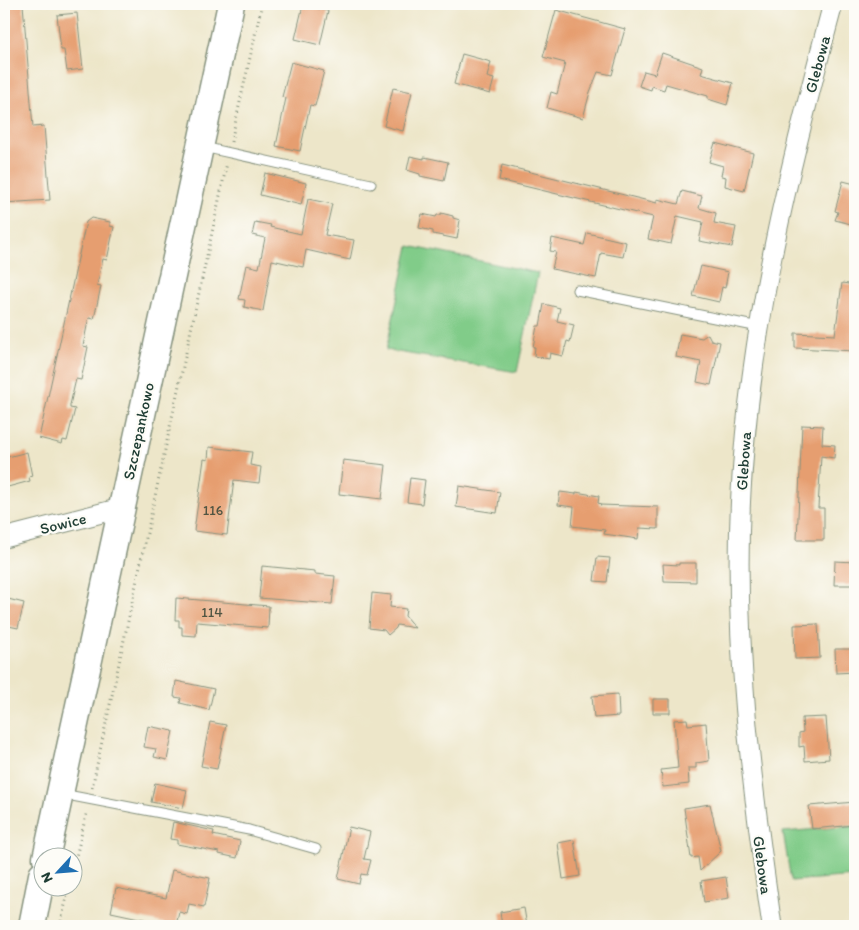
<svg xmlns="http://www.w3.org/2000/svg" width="859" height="930" font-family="Itim,sans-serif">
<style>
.green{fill:#81cc89;stroke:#50845e}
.building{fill:#e69e70}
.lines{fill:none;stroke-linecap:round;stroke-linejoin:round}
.lane-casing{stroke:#86927e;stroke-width:11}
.street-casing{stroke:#86927e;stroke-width:21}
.secondary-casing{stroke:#86927e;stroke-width:29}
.path{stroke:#86927e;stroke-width:3;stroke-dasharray:1 4;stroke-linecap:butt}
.lane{stroke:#fff;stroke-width:9}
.street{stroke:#fff;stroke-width:19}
.secondary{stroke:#fff;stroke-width:26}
.labels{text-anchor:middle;stroke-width:4.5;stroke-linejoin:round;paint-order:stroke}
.number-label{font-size:14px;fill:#515543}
.street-label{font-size:16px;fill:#1f3d34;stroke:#fdfcf7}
</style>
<rect width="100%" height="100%" fill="#fdfcf7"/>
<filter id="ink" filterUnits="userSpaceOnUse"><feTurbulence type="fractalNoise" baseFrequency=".02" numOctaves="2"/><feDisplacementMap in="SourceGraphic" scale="10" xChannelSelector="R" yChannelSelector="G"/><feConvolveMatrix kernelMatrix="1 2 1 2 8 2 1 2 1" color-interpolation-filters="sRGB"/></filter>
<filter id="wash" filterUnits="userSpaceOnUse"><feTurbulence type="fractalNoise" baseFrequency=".0096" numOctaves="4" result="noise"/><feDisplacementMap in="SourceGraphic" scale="20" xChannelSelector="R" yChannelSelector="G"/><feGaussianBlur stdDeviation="1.12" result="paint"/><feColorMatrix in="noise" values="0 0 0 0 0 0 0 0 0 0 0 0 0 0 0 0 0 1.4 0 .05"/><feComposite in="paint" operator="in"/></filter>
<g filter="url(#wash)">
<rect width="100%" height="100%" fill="#ede6c9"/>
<path class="green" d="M409 246 538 273 517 372 386 350Z
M855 826V876L791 881 783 832Z"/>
<g id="blocks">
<path class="building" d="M4 4H23L33 127 44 126 50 200 4 203Z
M303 5 328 11 320 45 295 39Z
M556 10 625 29 612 75 598 72 590 92 583 118 547 108 551 92 557 94 565 63 543 57Z
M77 13 83 69 67 71 64 50H61L57 15Z
M662 53 703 67 701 74 733 83 727 105 708 99V96L666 84 664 90 652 86 651 90 639 86 644 71 655 74Z
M462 54 491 62 487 77 494 79 490 94 454 84Z
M291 62 324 71 315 106 310 105 300 151 276 146 286 98 282 97Z
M393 88 412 92 403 131 384 126Z
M715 143 753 153 744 191 725 186 726 177 721 176 723 166 709 162Z
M410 156 424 159V157L448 162 444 181 420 176V174L407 170Z
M502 165 657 203V199L678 204 682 191 702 196 699 208 716 213 714 223 736 227 732 247 699 241 703 222 677 216 671 244 648 239 653 217 499 180Z
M265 173 306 183 301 205 260 195Z
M843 181 855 184V225L835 220 838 212 835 211Z
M308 199 332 204 325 235 354 240 350 260 306 250 303 267 272 260 263 311 244 307 245 300 239 299 246 265 259 268 265 238 252 235 255 222 271 225 270 227 301 234Z
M441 213 453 216V218L460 220 457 239 433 234V231L419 228 422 214 436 217 437 215H441Z
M91 218 110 222V226L114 227 107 260 103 259 97 285 101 286 94 319 89 318 88 321 83 346 88 347 81 380 76 379 70 405V408L75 409 67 441 63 440 62 444 39 438 86 222Z
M587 233 626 242 623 257 601 253 596 278 552 269 556 252 550 251 552 238 584 245Z
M701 266 728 272 725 288 722 287 719 302 693 296Z
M842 283 855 285V351L795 348V333L835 335Z
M544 304 560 308 557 321 574 325 570 342 567 341 563 356 550 353 549 359 534 356 535 347H533L537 326H540Z
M680 334 702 338 708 334 711 340 720 342 711 385 697 382 701 362 676 357Z
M802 425 823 426 822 444 835 445 834 458 821 456 818 508H824V540H797Z
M209 447 252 452 250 465 261 467 259 483 234 480 227 535 194 531 204 459 208 460Z
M27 452 32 476 29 477 30 481 4 488V458Z
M343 460 386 465 382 499 339 494Z
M410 478 425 480 422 504 407 502Z
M459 486 500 492 497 513 456 507Z
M560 492 576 494V492L599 496 598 503 601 504 600 505 658 507V529L639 528 638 539 604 534 605 530 572 526 574 507 558 505Z
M597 557 610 558 607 582 594 581Z
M835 561 855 562V585H834Z
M679 563H696V582L664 581 663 564 679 565Z
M262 566 315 571V574L335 576 332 604 259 598Z
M372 593 391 595 390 607 406 609 405 616 415 628 397 625 396 628 388 635 384 630 369 628Z
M4 598 24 603 18 628 4 625Z
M176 598 269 606 268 628 197 622 196 636 182 635V627H179V620H175Z
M818 624 820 658 795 659 794 625Z
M835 649H855V672L836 673Z
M176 681 214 689 209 710 180 703 181 698 174 697Z
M618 694 619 716 594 718 592 696Z
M653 699H670V713H653Z
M826 717 829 759 805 761 804 746 799 747V733L803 732 802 718Z
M687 719 688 725 706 723 709 761 696 763V768H688L689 784 663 787 661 770 678 768 674 720Z
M210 722 226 725 217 769 201 766Z
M148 726 173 731 167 760 154 757 156 749 144 747Z
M155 783 187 790 183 808 151 802Z
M855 802V825L812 829 809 806Z
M710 804 721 851 700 871 698 857 691 858 684 808Z
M173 822 214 831 213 835 240 841 237 858 219 854V852L177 844V840L170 839Z
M349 827 370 832 364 859 371 860 367 875 361 874 359 884 338 879Z
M574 840 580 876 563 879 558 843Z
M172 870 210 878 204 907 189 904 187 914 179 912 176 926 111 912 116 888 166 898Z
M726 877 729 898 704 902 701 881Z
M524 908 527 926H502L500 912Z"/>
</g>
</g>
<g filter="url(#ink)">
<use href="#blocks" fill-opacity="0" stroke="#86927e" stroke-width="1"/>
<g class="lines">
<defs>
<path id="lane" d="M203 147 371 184
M577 290 759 327
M62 794 249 830 316 849"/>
<path id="street" d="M4 538 121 508
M772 926C751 781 733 639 741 492 750 325 790 164 833 4"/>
<path id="secondary" d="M46 858 231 4
M32 926 42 875"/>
</defs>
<use href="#lane" class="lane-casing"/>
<use href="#street" class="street-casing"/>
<use href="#secondary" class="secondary-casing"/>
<path class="path" d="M231 142 262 4
M92 788 227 163
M72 874 87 811
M60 926 69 888"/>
<use href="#lane" class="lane"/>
<use href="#street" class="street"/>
<use href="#secondary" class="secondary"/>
</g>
</g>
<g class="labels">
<g class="number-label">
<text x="213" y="515">116</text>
<text x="212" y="617">114</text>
</g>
<g class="street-label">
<text transform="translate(817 64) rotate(-75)" y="6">Glebowa</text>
<text transform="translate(138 431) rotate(-78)" y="6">Szczepankowo</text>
<text transform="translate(743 461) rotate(-86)" y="6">Glebowa</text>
<text transform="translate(63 523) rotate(-14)" y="6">Sowice</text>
<text transform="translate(763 865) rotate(82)" y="6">Glebowa</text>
</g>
</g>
<rect width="859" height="930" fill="none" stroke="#fdfcf7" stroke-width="20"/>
<g transform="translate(58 872) rotate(244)"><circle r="24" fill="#fdfcf7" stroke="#a4b0a9"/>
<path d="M0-4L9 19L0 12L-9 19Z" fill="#1f6fb2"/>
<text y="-8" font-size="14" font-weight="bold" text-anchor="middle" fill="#1f3d34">N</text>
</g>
</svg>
